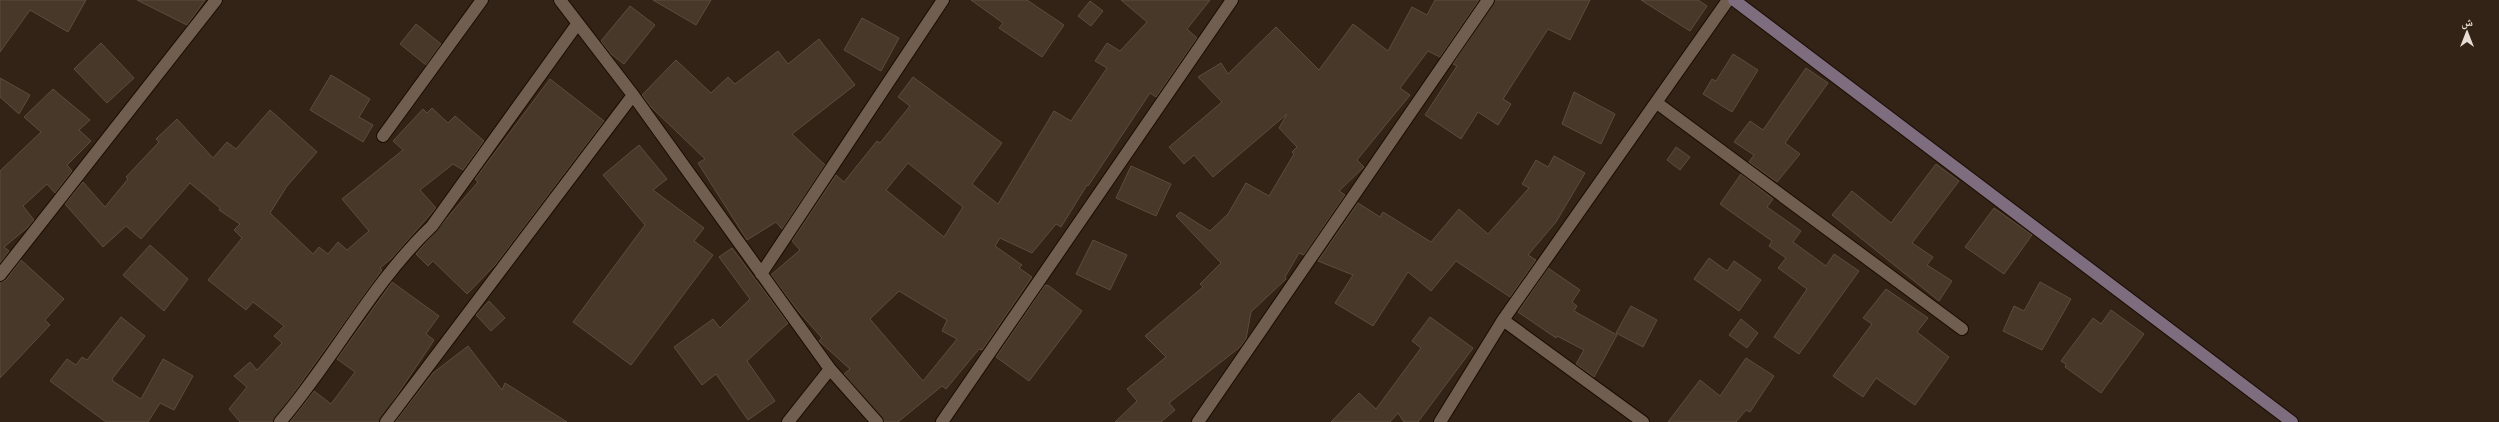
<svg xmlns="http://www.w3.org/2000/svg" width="2499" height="422" font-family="'Fira Sans Condensed','Noto Naskh Arabic',sans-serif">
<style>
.building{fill:#48382a;stroke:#5d4c3e;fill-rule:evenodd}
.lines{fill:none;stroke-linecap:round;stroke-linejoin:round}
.street-casing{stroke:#1a0c02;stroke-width:14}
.secondary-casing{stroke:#1a0c02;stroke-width:14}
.street{stroke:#705e50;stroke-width:12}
.secondary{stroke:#7e6d7f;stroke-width:12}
</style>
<rect width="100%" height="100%" fill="#332316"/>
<path class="building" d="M0 0H86L68 32 30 10 0 52Z
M137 0H205L187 25Z
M653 0H711L696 25Z
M971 0H1027L1064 25 1042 57 999 28 1003 23Z
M1121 0H1210L1187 29 1197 38 1156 97 1150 93 1088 186 1087 185 1061 227 1056 224 1032 253 1000 238 995 246 1022 265 1019 268 1032 277 982 350 979 349 946 389 942 386 898 422H885L844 374 850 369 819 341 822 338 799 312 771 275 800 250 792 241 836 175 844 182 877 141 880 143 910 106 898 97 913 77 1002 143 972 184 998 204 1054 111 1071 121 1107 68 1095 61 1107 43 1120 51 1147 22ZM908 163 963 207 944 237 886 190ZM899 291 947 320 942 331 957 339 923 381 870 319Z
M1435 0H1479L1440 57 1428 51 1400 88 1410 95 1357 160 1364 167 1339 191 1345 195 1304 255 1299 253 1285 277 1286 279 1251 312 1246 339 1240 347 1169 403 1175 410 1161 422H1115L1137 401 1127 389 1166 357 1145 336 1203 287 1200 284 1221 263 1176 216 1180 212 1210 231 1228 214 1246 183 1269 196 1294 154 1292 152 1297 147 1279 128 1287 114 1213 177 1194 155 1184 164 1169 147 1222 102 1198 77 1221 63 1228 74 1276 27 1319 70 1353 24 1388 51 1412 7 1427 15Z
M1495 0H1590L1570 40 1548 29 1503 99 1511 104 1498 125 1478 112 1461 139 1425 115 1457 66 1453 64Z
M1641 0H1698L1707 6 1690 31Z
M1090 1 1103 11 1091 26 1078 16Z
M630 6 655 25 624 64 611 54 601 41Z
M862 18 899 38 881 71 844 50Z
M416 24 441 44 426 65 400 44Z
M819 39 855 85 792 134 825 165 782 229 776 222 747 240 698 163 705 159 651 107 642 95 676 60 711 93 728 77 735 84 778 51 788 64Z
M101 43 134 78 107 103 74 69Z
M1733 54 1758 70 1732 112 1703 94 1712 79 1716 81Z
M1806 68 1828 83 1785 143 1800 154 1777 182 1749 162 1754 155 1734 142 1750 121 1763 130Z
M331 75 370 99 359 117 373 125 363 142 310 110Z
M0 78 30 95 19 114 0 97Z
M550 79 604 121 496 264 467 294 433 261 428 266 416 254 478 182 475 179Z
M53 89 90 120 79 130 91 141 67 165 72 171 55 193 47 184 23 206 34 220 27 228 4 247 9 251 0 263V171L41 132 24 117Z
M1574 92 1615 114 1601 144 1562 124Z
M432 108 448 123 455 116 484 141 463 170 453 164 420 190 436 208 392 258 380 268 382 270 273 422H240L229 409 247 387 234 376 250 362 257 370 282 343 274 336 284 326 253 302 246 310 208 280 242 238 234 230 240 224 219 210 220 208 190 183 141 239 126 226 103 247 65 204 83 182 105 207 128 179 126 177 159 142 156 139 177 119 213 158 227 142 236 149 270 110 317 152 287 186 270 213 313 254 319 247 328 254 338 242 347 250 369 231 342 199 403 150 393 141 423 109 427 113Z
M639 145 667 179 653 190 704 228 694 241 713 255 631 365 573 322 645 225 603 175Z
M1676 147 1690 157 1680 170 1667 160Z
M1554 156 1585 173 1556 222 1528 255 1536 260 1510 297 1456 261 1431 291 1408 272 1373 326 1335 303 1353 275 1318 261 1358 203 1380 217 1383 212 1431 242 1459 209 1488 234 1529 188 1522 184 1536 160 1548 167Z
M1936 164 1959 181 1912 243 1933 257 1927 265 1952 281 1939 301 1832 215 1852 191 1891 223Z
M1131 166 1171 184 1156 216 1116 198Z
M1741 174 1773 199 1767 207 1801 231 1793 242 1826 266 1834 254 1859 271 1799 354 1774 337 1807 289 1778 268 1786 258 1769 246 1772 241 1720 204Z
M1994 208 2032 235 2004 274 1965 247Z
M1093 240 1127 255 1110 290 1076 274Z
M150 245 188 279 164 311 123 275Z
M732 248 788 323 747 361 775 401 748 420 716 374 702 385 674 347 713 319 720 328 750 299 719 257Z
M1709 258 1727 271 1734 261 1761 280 1739 311 1694 279Z
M21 260 64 299 45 320 50 325 0 378V282L6 280Z
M1548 268 1580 290 1572 302 1577 306 1574 311 1617 335 1594 377 1576 364 1584 350 1557 336 1556 338 1518 312Z
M392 282 439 316 426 334 434 340 379 422H290L314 391 331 404 355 372 337 359Z
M2040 282 2071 299 2042 350 2003 331 2014 306 2024 311Z
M1045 285 1049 286 1082 311 1029 381 996 357Z
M1886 289 1928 318 1917 332 1949 357 1915 405 1876 378 1863 397 1833 376 1872 324 1863 318Z
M489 301 505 318 491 331 476 315Z
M1631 306 1657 320 1643 347 1616 333Z
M2111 310 2144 334 2101 393 2065 367 2066 364 2061 361 2093 318 2101 324Z
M121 317 145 336 112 379 114 382 141 399 163 359 193 376 174 410 160 403 148 422H106L50 381 67 359 76 365 82 357 87 360Z
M1430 317 1473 348 1418 422H1404L1398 413 1390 422H1331L1359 393 1376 409 1421 348 1412 341Z
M1741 319 1758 333 1747 348 1729 335Z
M468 346 502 390 505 383 567 422H395L433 373Z
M1746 358 1774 376 1750 412 1746 410 1736 422H1668L1700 380 1720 396Z"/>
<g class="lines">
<defs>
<path id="street" d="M560 0 633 95 830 369 877 422
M1657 103 1962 329
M383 136 482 0
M761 274 943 0
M0 275 216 0
M1503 320 1643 422
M280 422C334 359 372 283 432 226L578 23
M386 422 633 95
M788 422 830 369
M942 422 1232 0
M1198 422 1488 0
M1440 422 1503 320 1728 0"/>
<path id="secondary" d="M1734 0 2292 422"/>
</defs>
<use href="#street" class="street-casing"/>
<use href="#secondary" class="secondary-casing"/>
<use href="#street" class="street"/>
<use href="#secondary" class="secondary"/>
</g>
<g transform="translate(2467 32)" stroke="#332316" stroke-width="3" paint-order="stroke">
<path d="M0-3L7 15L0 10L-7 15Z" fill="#e7ddd4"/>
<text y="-6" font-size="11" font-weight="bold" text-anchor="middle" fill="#e7ddd4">ش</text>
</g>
</svg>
